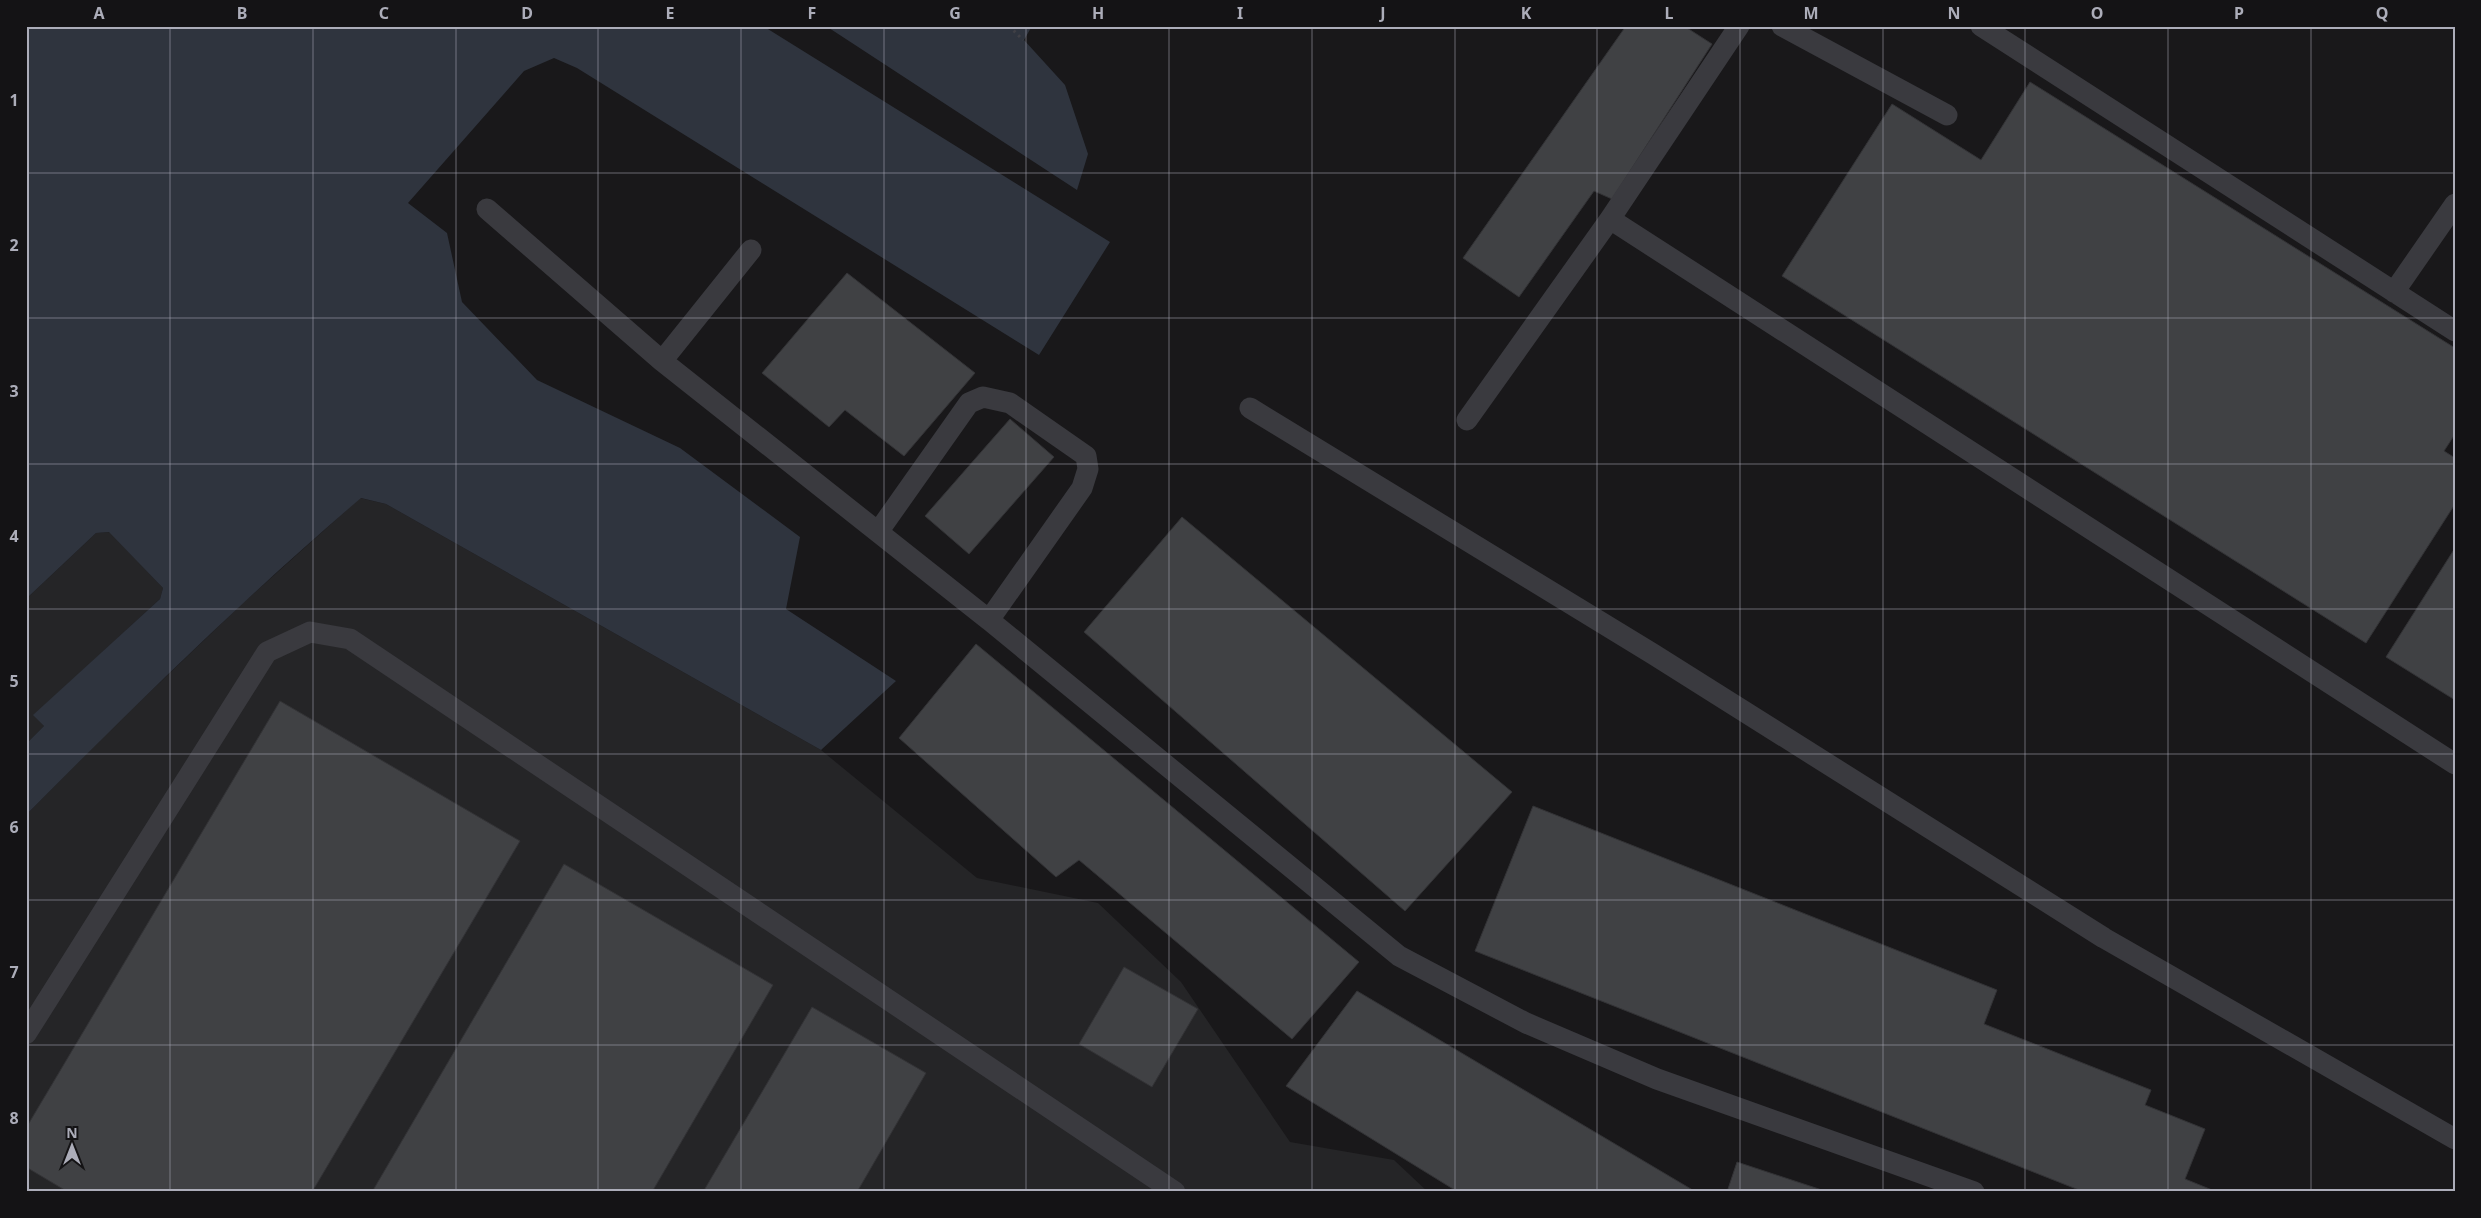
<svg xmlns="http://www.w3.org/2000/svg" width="2481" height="1218" font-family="'Noto Sans',sans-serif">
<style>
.built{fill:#252527}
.water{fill:#2f343e}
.building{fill:#404144;stroke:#333336}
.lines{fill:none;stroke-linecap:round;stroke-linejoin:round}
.path{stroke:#404046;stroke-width:3;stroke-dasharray:2.5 4;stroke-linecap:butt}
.lane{stroke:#3a3a3f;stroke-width:21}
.grid{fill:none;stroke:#acadb9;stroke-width:1;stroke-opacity:0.55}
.neatline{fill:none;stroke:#acadb9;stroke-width:2}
.grid-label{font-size:16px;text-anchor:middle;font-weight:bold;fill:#acadb9}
</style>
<rect width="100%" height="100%" fill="#19181a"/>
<path class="built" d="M360 498 386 504 821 750 977 878 1098 903 1181 982 1290 1142 1394 1160 1428 1192H26V815L110 730 243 603Z
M110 532 163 588 160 599 34 715 44 726 26 744V599L96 533Z"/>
<path class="water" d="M26 26H763L1110 242 1039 355 577 68 554 58 524 71 408 203 447 233 462 302 537 380 680 448 800 537 786 609 896 681 821 750 386 504 361 498C244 598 134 706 26 815V744L44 726 33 715 160 599 163 588 109 532 96 533 26 599Z
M826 26H1032L1024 40 1065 85 1088 154 1077 190Z"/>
<path class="building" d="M1626 26H1684L1712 44 1612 199 1594 191 1519 297 1463 258Z
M2030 82 2455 348V434L2444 451 2455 458V504L2366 643 1782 276 1892 104 1981 160Z
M847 273 975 373 904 456 845 410 829 427 762 373Z
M1010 419 1054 457 969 554 925 516Z
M1182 517 1512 792 1405 911 1084 632Z
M2455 548V700L2386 657Z
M976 644 1359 962 1292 1039 1079 860 1056 877 899 738Z
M280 701 520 841 312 1192H68L26 1167V1128Z
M1533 806 1997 990 1984 1024 2151 1090 2145 1105 2205 1129 2185 1179 2217 1192H2084L1475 951Z
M564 864 773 985 652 1192H372Z
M1124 967 1198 1009 1152 1087 1079 1044Z
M1357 991 1696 1192H1458L1286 1086Z
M812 1007 926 1073 857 1192H703Z
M1737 1162 1828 1192H1727Z"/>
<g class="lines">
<path class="path" d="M1009 26 1023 40"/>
<path class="lane" d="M1782 26 1947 115
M1981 26 2455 331
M487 209 662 361 989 620
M1610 219 2455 764
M2394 292 2455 204
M662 361 751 250
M1250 408 1653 654 2104 938 2455 1139
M1467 420 1610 219 1739 26
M878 532 969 403 983 397 1010 403 1086 456 1088 469 1082 488 989 620 1399 956 1526 1023 1657 1079 1974 1192
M26 1034 267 652 310 632 350 639 1175 1192"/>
</g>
<path class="grid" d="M170 26V1192M313 26V1192M456 26V1192M598 26V1192M741 26V1192M884 26V1192M1026 26V1192M1169 26V1192M1312 26V1192M1455 26V1192M1597 26V1192M1740 26V1192M1883 26V1192M2025 26V1192M2168 26V1192M2311 26V1192M26 173H2455M26 318H2455M26 464H2455M26 609H2455M26 754H2455M26 900H2455M26 1045H2455"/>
<rect width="2481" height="1218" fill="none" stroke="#141315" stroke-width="55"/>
<g transform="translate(72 1146)" stroke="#141315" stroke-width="4" paint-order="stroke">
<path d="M0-4L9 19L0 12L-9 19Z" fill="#acadb9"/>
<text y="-8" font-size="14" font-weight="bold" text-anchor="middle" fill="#acadb9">N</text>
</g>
<rect x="28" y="28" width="2426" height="1162" class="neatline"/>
<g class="grid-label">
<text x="99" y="19">A</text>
<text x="242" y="19">B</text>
<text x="384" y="19">C</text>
<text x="527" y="19">D</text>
<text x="670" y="19">E</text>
<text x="812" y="19">F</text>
<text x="955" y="19">G</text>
<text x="1098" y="19">H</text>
<text x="1240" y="19">I</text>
<text x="1383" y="19">J</text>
<text x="1526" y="19">K</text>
<text x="1669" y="19">L</text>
<text x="1811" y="19">M</text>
<text x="1954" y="19">N</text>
<text x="2097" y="19">O</text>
<text x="2239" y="19">P</text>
<text x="2382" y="19">Q</text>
<text x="14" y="106">1</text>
<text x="14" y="251">2</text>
<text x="14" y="397">3</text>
<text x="14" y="542">4</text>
<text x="14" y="687">5</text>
<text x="14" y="833">6</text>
<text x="14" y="978">7</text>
<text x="14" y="1124">8</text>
</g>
</svg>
